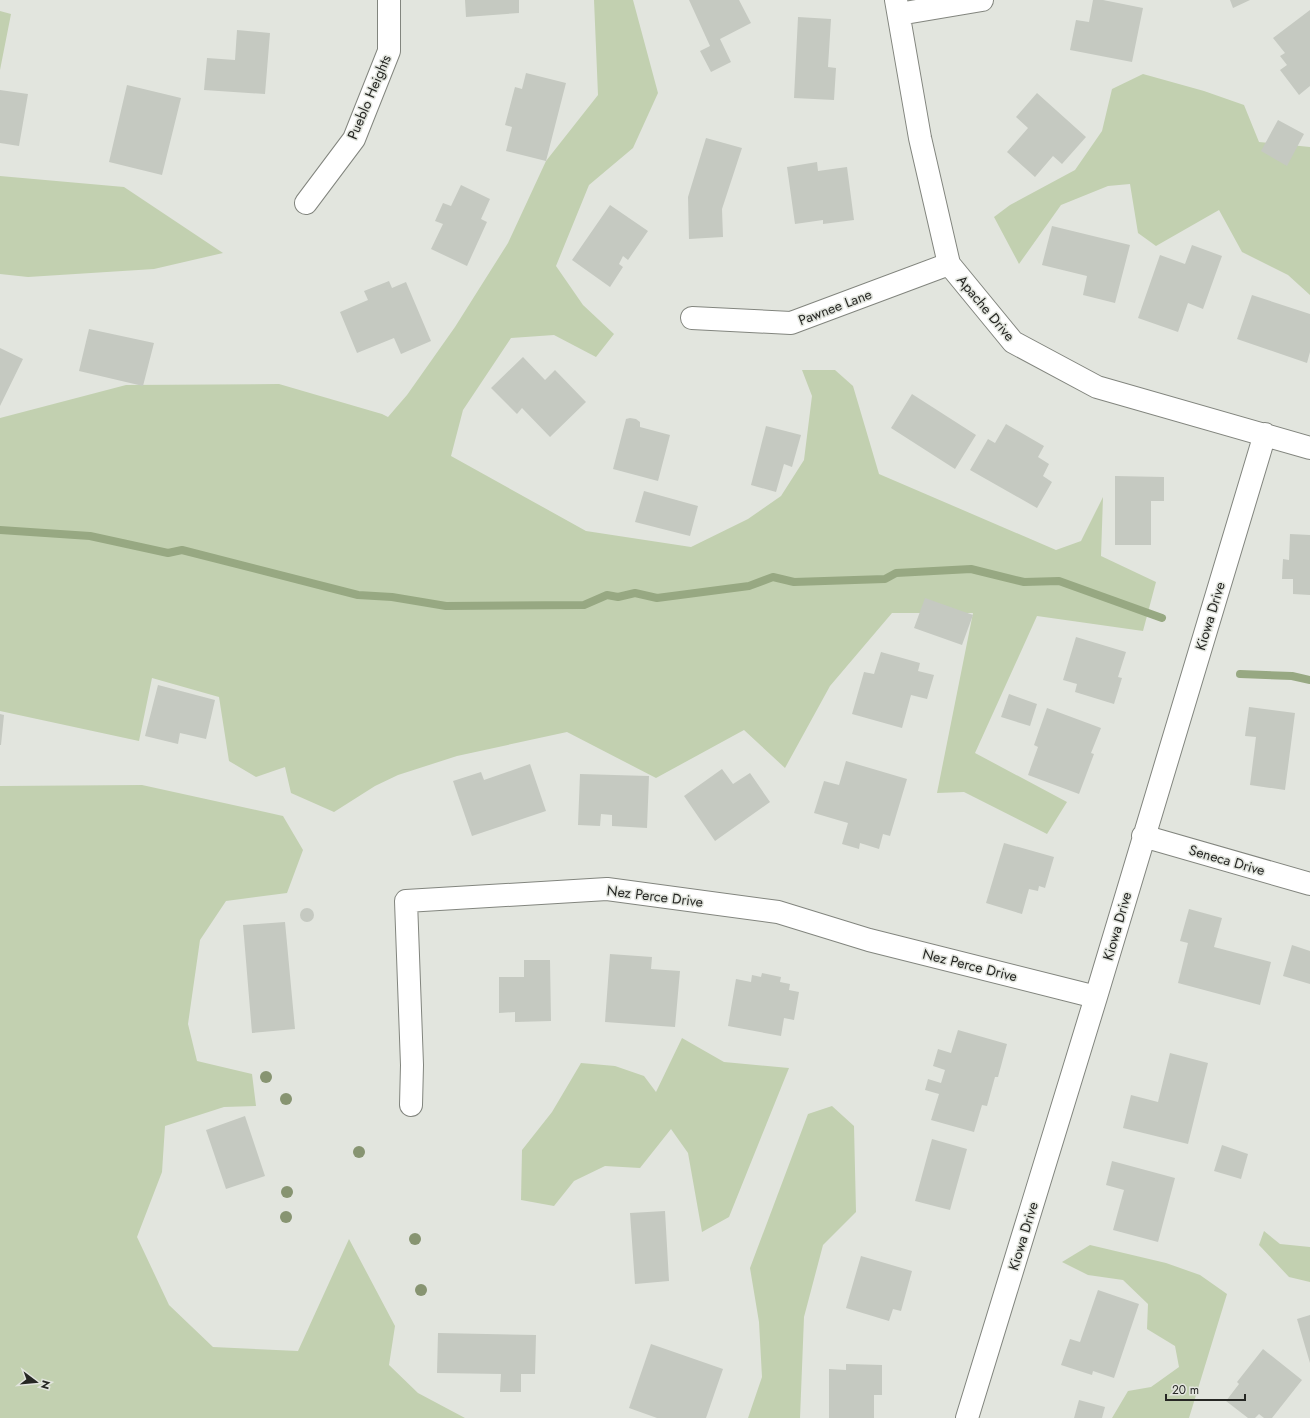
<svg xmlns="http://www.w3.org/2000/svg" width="1310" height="1418" font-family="Jost,sans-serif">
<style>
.green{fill:#c2d0b0}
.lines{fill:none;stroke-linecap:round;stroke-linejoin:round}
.stream{stroke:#97a882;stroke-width:8}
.building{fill:#c5c9c1}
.minor-casing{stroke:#82857e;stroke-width:24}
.minor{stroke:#fff;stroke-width:22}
.tree{fill:#879471}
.labels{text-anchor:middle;stroke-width:3;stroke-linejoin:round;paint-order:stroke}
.street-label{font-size:14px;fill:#262724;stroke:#e2e5de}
</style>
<rect width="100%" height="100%" fill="#e2e5de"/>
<path class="green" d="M594 0H633L658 93 633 148 589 185 556 266 583 305 614 334 596 357 554 335 511 338 463 410 451 456 586 531 691 547 748 519 781 496 804 460 812 396 802 370H835L853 386 879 474 1056 550 1081 541 1103 497 1101 556 1156 582 1143 631 1037 616 975 753 1067 802 1047 834 964 792 937 793 973 613H892L830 686 785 768 744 730 656 778 567 732 457 756 398 775 375 786 334 812 291 793 285 767 256 777 229 761 219 697 152 678 139 741 0 711V418L126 385 279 384 382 414 388 417 407 395 455 327 508 243 546 161 598 95Z
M0 11 11 14 0 70Z
M1143 74 1204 91 1244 105 1259 142 1310 147V295L1288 275 1242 252 1219 210 1156 246 1138 233 1130 184 1108 186 1061 205 1019 264 994 217 1010 205 1075 170 1102 131 1112 89Z
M0 176 124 187 223 253 154 269 28 277 0 274Z
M142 785 283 816 303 850 287 893 226 901 200 940 188 1024 197 1061 252 1074 256 1106 224 1107 165 1126 162 1172 137 1237 169 1305 213 1347 298 1351 349 1239 395 1326 389 1365 418 1393 465 1418H0V786Z
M682 1038 724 1062 789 1068 729 1217 702 1232 688 1153 671 1129 640 1168 605 1166 574 1181 554 1206 521 1200 522 1150 552 1112 581 1063 615 1066 644 1076 656 1092Z
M832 1106 854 1126 856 1212 823 1245 804 1317 800 1418H748L762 1377 759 1322 750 1268 808 1114Z
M1264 1231 1280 1244 1310 1247V1282L1289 1277 1259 1245Z
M1090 1245 1166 1263 1200 1275 1227 1294 1189 1418H1112L1128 1391 1151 1387 1179 1367 1175 1346 1147 1329 1148 1304 1123 1280 1088 1275 1062 1262Z"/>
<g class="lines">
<path class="stream" d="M0 530 90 536 168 553 182 550 358 595 392 597 446 606 584 605 607 595 618 597 635 593 657 598 749 586 773 577 794 582 885 579 896 573 971 569 1024 582 1059 581 1162 618
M1240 674 1292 676 1310 680"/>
</g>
<path class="building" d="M465 0H519V13L466 17Z
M689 0H739L751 23 720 39 731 62 711 72 700 51 710 46Z
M1093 0H1103L1143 8 1132 62 1070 50 1076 20 1089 22Z
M1230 0H1250L1233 8Z
M1310 10V86L1299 95 1280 70 1287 65 1280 56 1285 53 1273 38Z
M798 17 831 19 828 67 836 68 834 100 794 98Z
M237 30 270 33 265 94 204 90 207 58 235 60Z
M526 73 566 83 546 161 506 151 512 127 505 125 515 87 522 89Z
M127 85 181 98 162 175 109 162Z
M0 90 28 94 19 146 0 143Z
M1037 93 1086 137 1062 164 1053 156 1035 177 1007 152 1028 128 1016 117Z
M1278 120 1304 134 1287 166 1261 151Z
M706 138 742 148 722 209 723 237 689 239 688 197Z
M817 162 818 171 847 167 854 220 823 224V220L795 224 787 167Z
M461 185 490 199 481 219 487 222 467 266 431 249 443 224 435 221 443 203 451 206Z
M610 205 648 231 628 260 623 256 619 264 623 267 610 287 572 260Z
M1052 226 1130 245 1115 303 1083 295 1087 276 1042 265Z
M1192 245 1222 256 1203 309 1188 303 1178 332 1138 318 1160 255 1185 264Z
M389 281 392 288 406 282 431 341 401 354 394 338 357 353 340 312 368 300 364 291Z
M1252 295 1310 314V352L1307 363 1237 339Z
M89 329 154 343 143 386 79 371Z
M0 348 23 359 0 406Z
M523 357 545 380 555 370 586 402 550 437 522 408 517 414 491 388Z
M912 394 976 435 955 469 891 428Z
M630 418 636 419 640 422V427L670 435 658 481 613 469 626 419Z
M1006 424 1044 446 1038 457 1049 464 1043 476 1052 482 1037 508 970 470 988 439 995 443Z
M766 426 801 435 792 467 784 464 776 492 751 485Z
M1115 476 1164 477V501H1151V545H1115Z
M644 491 698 506 690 536 635 522Z
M1290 534 1310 535V595L1293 594V579H1282L1283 559 1289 560Z
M925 598 973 615 962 645 914 628Z
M1076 637 1126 652 1118 677 1122 678 1114 704 1075 692 1077 684 1063 680Z
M881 652 920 663 918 671 934 675 927 699 911 695 902 728 852 714 864 672 874 674Z
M158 685 215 700 206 739 180 733 178 744 145 736Z
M1009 694 1037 704 1030 726 1001 717Z
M1249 707 1295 713 1285 790 1250 785 1256 737 1245 736Z
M1047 708 1101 728 1091 753 1094 754 1079 794 1028 775 1038 747 1034 745Z
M0 714 4 715 1 745H0Z
M846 761 907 779 890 836 883 834 879 849 860 843 859 849 842 844 848 823 814 813 824 781 839 785Z
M530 764 546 811 472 836 453 781 481 772 484 780Z
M722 769 733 784 750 773 770 802 715 841 684 796Z
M580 774 649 776 647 828 612 826V815L601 814 600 826 578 825Z
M1004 843 1054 857 1045 888 1039 886 1038 891 1029 889 1022 914 986 903Z
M300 915a7 7 0 1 1 14 0a7 7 0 1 1-14 0Z
M1189 909 1222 918 1214 947 1271 962 1260 1005 1178 983 1188 943 1180 941Z
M285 922 295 1029 252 1033 243 925Z
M1292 945 1310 951V984L1283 976Z
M610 954 652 957 651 969 680 971 675 1027 605 1022Z
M524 960H550L551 1021 515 1022V1012L499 1013V977H524Z
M762 973 781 977 780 982 790 984 789 990 799 992 794 1020 784 1018 781 1036 728 1026 736 979 751 982 752 975 761 977Z
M958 1030 1007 1044 998 1077H995L987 1106 982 1105 974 1132 931 1120 939 1094 925 1090 928 1079 941 1083 945 1070 933 1066 938 1049 951 1053Z
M1170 1053 1208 1063 1188 1144 1123 1128 1131 1095 1158 1102Z
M245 1116 265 1176 226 1189 206 1130Z
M932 1139 967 1149 950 1210 915 1201Z
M1222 1145 1248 1154 1241 1179 1214 1171Z
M1112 1161 1175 1178 1158 1242 1113 1230 1124 1190 1106 1185Z
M665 1211 669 1281 635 1284 630 1213Z
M861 1256 912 1271 901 1311 893 1309 889 1321 846 1308Z
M1098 1290 1139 1304 1114 1378 1093 1371 1092 1375 1061 1365 1070 1339 1080 1342Z
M1310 1315V1363L1297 1319Z
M438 1333 536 1335 535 1374H521V1392H500L501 1374 437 1373Z
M651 1344 723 1369 706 1418H657L629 1408Z
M1263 1349 1302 1380 1272 1418H1264L1259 1414 1255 1418H1248L1226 1401 1239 1384 1237 1382Z
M846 1364 882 1365V1395H874V1418H829V1369L846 1370Z
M1079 1400 1105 1407 1102 1418H1074Z"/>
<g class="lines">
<defs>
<path id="minor" d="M896 0 920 138 949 264 1013 342 1097 387 1310 448
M899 14 982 0
M306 203 354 139 389 51V0
M692 318 791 323 949 264
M1143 836 1310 884
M411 1105 412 1065 406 901 607 889 778 912 869 940 1096 997
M967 1418 1096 997 1265 434"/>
</defs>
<use href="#minor" class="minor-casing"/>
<use href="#minor" class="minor"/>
</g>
<g class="tree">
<circle cx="266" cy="1077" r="6"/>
<circle cx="286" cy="1099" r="6"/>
<circle cx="359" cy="1152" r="6"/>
<circle cx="287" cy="1192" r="6"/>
<circle cx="286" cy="1217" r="6"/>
<circle cx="415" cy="1239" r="6"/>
<circle cx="421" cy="1290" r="6"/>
</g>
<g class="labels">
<g class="street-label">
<text transform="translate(369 97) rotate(-67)" y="5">Pueblo Heights</text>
<text transform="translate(835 307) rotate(-21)" y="5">Pawnee Lane</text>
<text transform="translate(986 308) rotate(50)" y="5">Apache Drive</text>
<text transform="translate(1210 616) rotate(-73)" y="5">Kiowa Drive</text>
<text transform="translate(1227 860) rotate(16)" y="5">Seneca Drive</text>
<text transform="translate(655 896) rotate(7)" y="5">Nez Perce Drive</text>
<text transform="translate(1117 926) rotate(-74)" y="5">Kiowa Drive</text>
<text transform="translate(970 965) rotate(14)" y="5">Nez Perce Drive</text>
<text transform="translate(1023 1236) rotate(-73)" y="5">Kiowa Drive</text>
</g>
</g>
<g transform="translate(36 1382) rotate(106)" stroke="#e2e5de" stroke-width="3" paint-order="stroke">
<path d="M0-3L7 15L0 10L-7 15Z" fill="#262724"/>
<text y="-6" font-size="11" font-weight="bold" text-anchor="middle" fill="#262724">N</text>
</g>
<path d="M1166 1394v6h79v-6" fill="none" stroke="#262724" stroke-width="2"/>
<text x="1172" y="1394" font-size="12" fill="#262724" stroke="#e2e5de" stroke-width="3" paint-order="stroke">20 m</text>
</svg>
